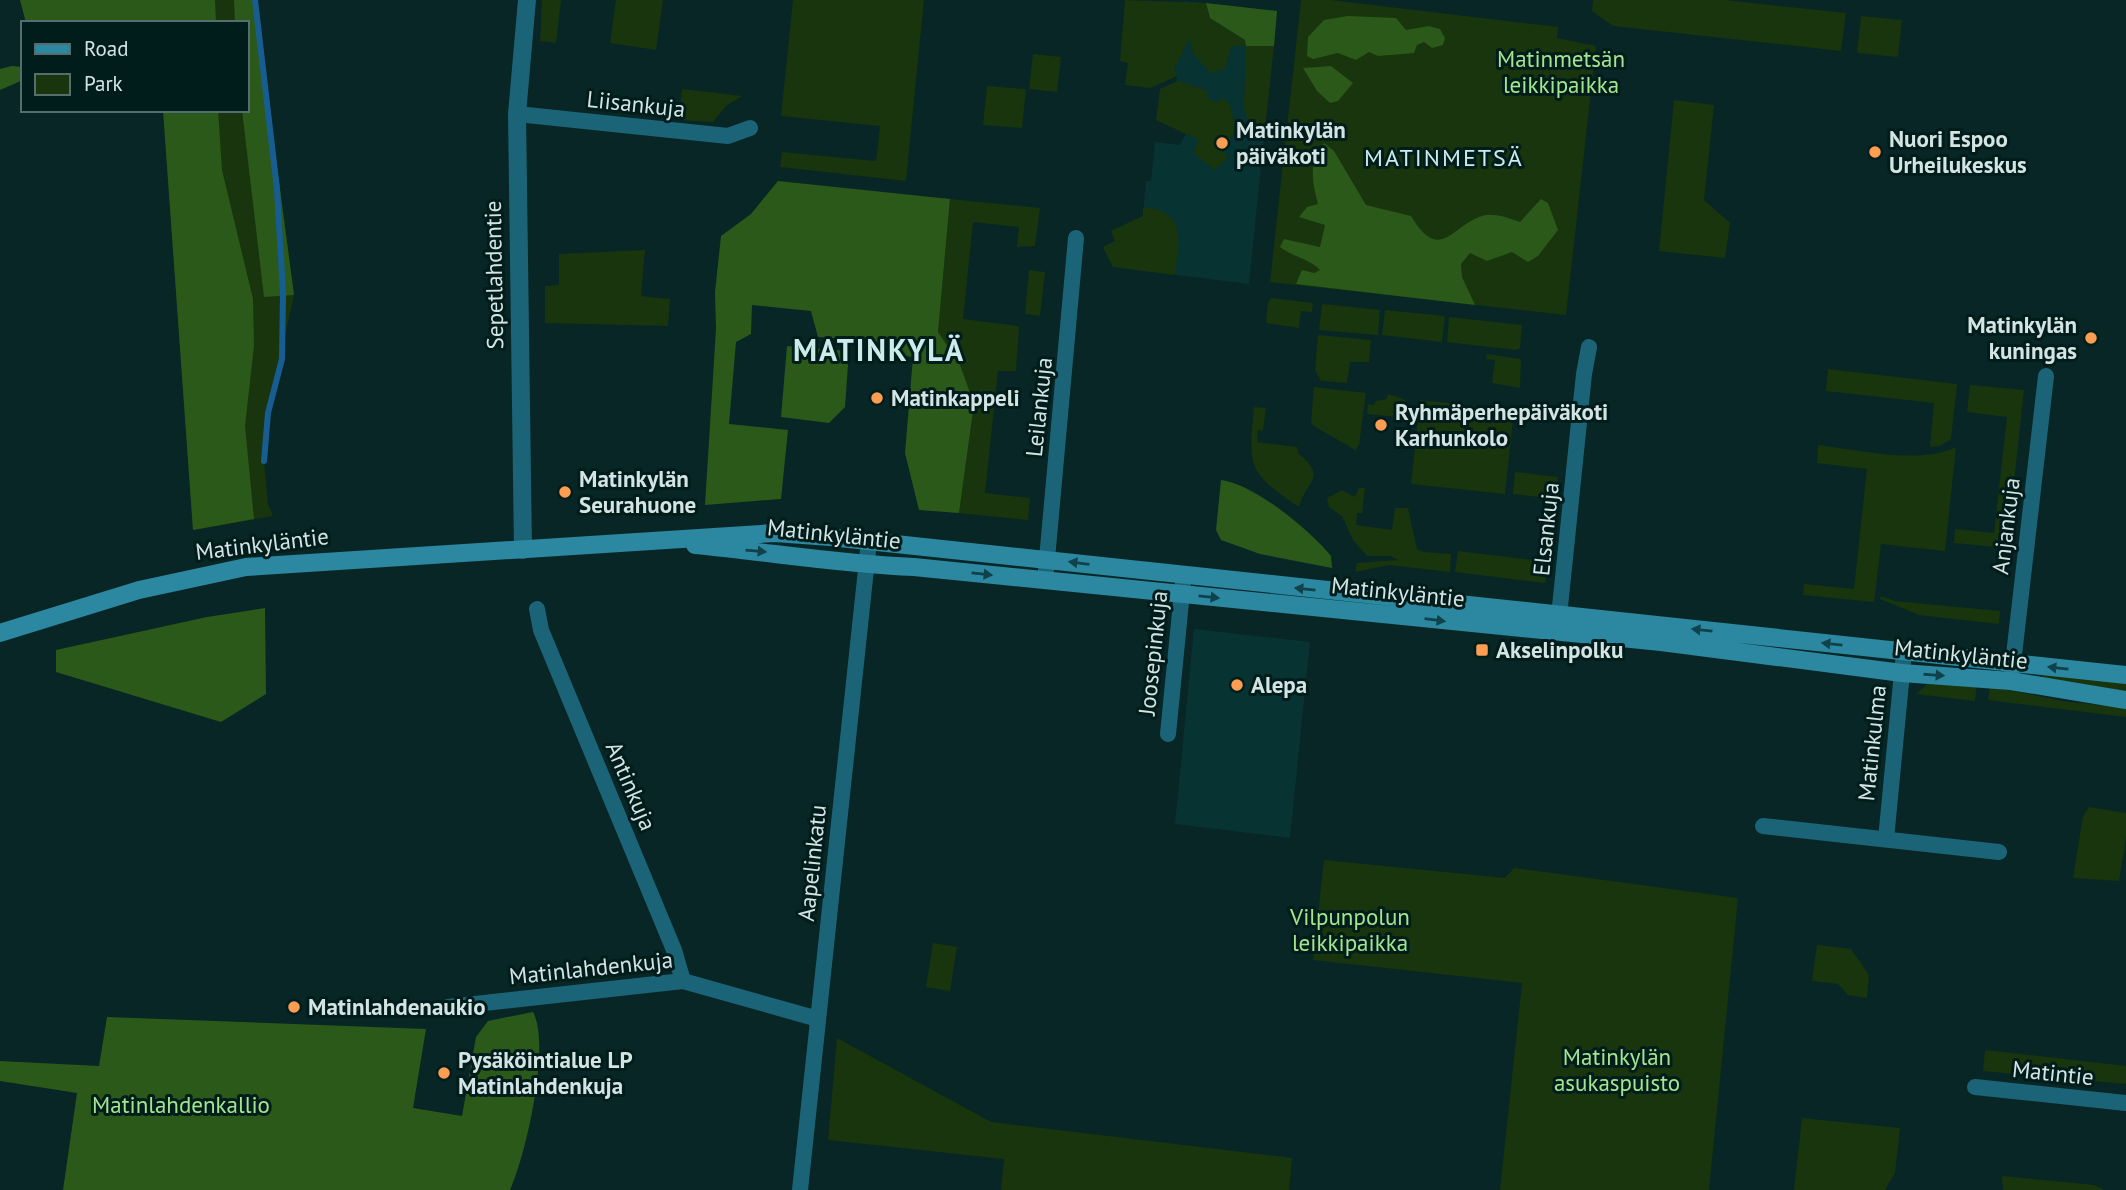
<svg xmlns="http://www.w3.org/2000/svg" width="2126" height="1190" font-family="'PT Sans',sans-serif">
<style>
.built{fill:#073332}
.green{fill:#18350d}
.forest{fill:#2a5919}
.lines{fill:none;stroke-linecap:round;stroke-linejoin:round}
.stream{stroke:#185d91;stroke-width:6}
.minor{stroke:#1b6477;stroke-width:16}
.tertiary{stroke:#1b6477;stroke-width:18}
.secondary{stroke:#2c87a0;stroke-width:18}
.oneway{fill:#0f424a}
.poi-dot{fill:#fc9e52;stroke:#001d1c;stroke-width:2.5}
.labels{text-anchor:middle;stroke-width:6;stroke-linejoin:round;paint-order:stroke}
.park-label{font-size:23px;fill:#a2e68d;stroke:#001d1c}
.street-label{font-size:23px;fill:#d4e4e3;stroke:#001d1c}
.poi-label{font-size:23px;font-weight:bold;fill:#d4e4e3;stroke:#001d1c;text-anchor:start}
.neighbourhood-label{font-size:24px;letter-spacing:2px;fill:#cbecea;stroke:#001d1c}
.district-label{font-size:30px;font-weight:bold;letter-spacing:2px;fill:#cbecea;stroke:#001d1c}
</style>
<rect width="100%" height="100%" fill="#082625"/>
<path class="built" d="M1184 1 1277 11 1249 284 1113 267 1103 247 1115 241 1111 231 1143 216 1146 181H1151L1155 142 1180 145 1186 133 1156 120 1160 89 1177 81 1175 68Z
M1194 629 1310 642 1290 838 1175 824Z"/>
<path class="green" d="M155 0H255L294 295 268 413 264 461 268 504 273 516 193 530 163 110H247V23H157Z
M542 0H561L556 43 540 41Z
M616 0H663L656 50 610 43Z
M793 0H924L906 181 780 167 782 152 876 161 880 126 781 116Z
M1125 0 1206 3 1210 18 1245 40 1246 46H1274L1264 138H1253L1244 108 1246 46H1231L1225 69 1211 73 1194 55 1189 39 1175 68 1177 76 1150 88 1125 85 1128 63 1120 61Z
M1301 0H1331L1558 27 1557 38 1596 46 1566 315 1270 282Z
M1593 0H1725L1846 13 1841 51 1613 26 1592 11Z
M1861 16 1902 20 1898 57 1857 53Z
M1033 54 1061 57 1057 92 1029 89Z
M1178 81 1208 91 1206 97 1218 103 1221 97 1230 105 1236 128 1223 152 1228 157 1215 170 1193 153 1199 140 1156 120 1160 89Z
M987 86 1026 89 1022 128 983 125Z
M682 89 742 96 727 105 713 122 679 120Z
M1674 100 1714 105 1704 200 1730 223 1725 258 1659 251Z
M950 199 1040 208 1035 246 1017 247 1019 227 973 222 963 319 1019 326 1016 371H998L985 493 1030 498 1028 520 959 513 974 404 938 332Z
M1143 207C1188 212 1179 241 1175 275L1113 267 1103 247 1115 241 1111 231 1143 216Z
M645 250 641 296 670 299 668 326 545 323V286L559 285V254Z
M1029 270 1045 272 1040 316 1025 314Z
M1271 298 1313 303 1312 312 1301 311 1299 328 1266 323 1268 302Z
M1322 304 1380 310 1378 335 1319 330Z
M1385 310 1445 316 1442 342 1382 335Z
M1449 317 1522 325 1520 348 1516 350 1447 342Z
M1318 335 1371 340 1369 362H1350L1347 383 1321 381 1315 370Z
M1487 354 1521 359 1520 388 1492 383 1495 360 1486 359Z
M1828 369 1957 384 1951 439 1940 446 1930 447 1934 403 1826 391Z
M1970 385 2024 390 2007 548 1954 543 1955 529 1994 533 2007 417 1967 412Z
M1314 387 1366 393 1359 445 1355 450C1347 444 1313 427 1311 423Z
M1388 394C1405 399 1411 400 1409 418L1367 414 1368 404 1374 405 1376 401 1386 399Z
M1420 400 1514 410 1505 494 1411 484Z
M1254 407 1266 408 1263 431 1258 430 1257 442 1297 447 1298 453C1329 478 1305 482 1299 507 1248 473 1248 467 1254 407Z
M1818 445C1859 450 1920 465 1956 447L1945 551 1881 544 1874 602 1803 595 1804 584 1854 589 1867 469 1817 463Z
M1515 472 1558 477 1556 499 1513 494Z
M1359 488H1365L1362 513H1357L1356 525 1392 530 1395 508H1408L1417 549 1424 552 1451 554 1450 572 1389 565 1355 572 1357 563 1398 560 1390 556H1367L1353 540 1342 516 1329 507 1327 498 1342 490 1355 497Z
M1458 551 1550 562 1545 583 1455 572Z
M1881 596 1895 601 2000 611 1999 624 1919 615 1880 599Z
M2042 674 2126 682V696L2043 678Z
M1930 682 1977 684 1975 701 1916 694Z
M1990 686 2062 701 2126 708V717L1988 700Z
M2089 807 2126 813V838L2119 881 2073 878 2083 816Z
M1324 860 1505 878 1514 868 1738 898 1709 1190H1500L1522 983 1313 960Z
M933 943 957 947 950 991 926 987Z
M1817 945 1851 949 1869 975 1867 998 1848 995 1838 984 1812 981Z
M837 1038 991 1122 1292 1158 1289 1190H1001L1004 1159 828 1140Z
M1985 1050 2126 1066V1084L1983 1071Z
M1802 1118 1900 1128 1895 1173 1885 1190H1794Z
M2002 1176 2095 1185 2104 1190H2003Z"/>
<path class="forest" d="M20 0H215L216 23H26Z
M234 0H255L294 295 264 297 242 110H247V23H235Z
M1206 3 1277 11 1274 46H1246L1245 40 1210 18Z
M1348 16 1396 18 1406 30 1429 26 1440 29 1445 38 1443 45 1432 48 1424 42 1417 45 1414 53 1378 56 1369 52 1356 60 1338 53 1313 59 1307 56 1308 37 1324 20Z
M12 66 23 67V80L0 90V69Z
M1331 66 1353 83 1338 101 1330 103 1317 91 1303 68Z
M163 110H218L222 170 253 299 254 346 245 426 254 519 193 530Z
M1324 143 1334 151 1366 205 1411 216C1440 264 1451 226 1482 216 1494 212 1509 218 1520 222L1541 199 1548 203 1558 230 1538 256 1528 262 1512 252 1487 261 1470 253 1461 264 1462 277 1475 305 1296 284 1302 270 1314 273 1320 270C1308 258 1293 257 1280 247L1284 239 1320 247 1325 225 1299 217 1307 207 1318 204C1312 182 1308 162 1324 143Z
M778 181 950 199 938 332 960 365 974 404 959 513 919 510 905 453 913 357 869 351 857 340 818 337 811 311 752 305 751 334 736 342 729 424 788 430 781 499 705 505 716 329 715 292 721 236 751 214Z
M787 346 849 351 845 407 829 423 781 417Z
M1221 480C1254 484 1310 530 1331 556L1332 568 1260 554 1221 540 1216 530Z
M265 608 266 694 221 722 56 672V650L207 617Z
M533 1012C551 1045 526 1155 510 1190H63L77 1093 0 1081V1061L99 1066 107 1017 426 1029 413 1108 462 1116 476 1037 488 1021Z"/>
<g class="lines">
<path class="stream" d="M255 0 277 189 283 293 282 359 268 413 264 461"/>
<path class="minor" d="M517 114 728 136 750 128
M1045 581 1076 238
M537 609 541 630 674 950 683 981
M1558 626 1584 374 1589 347
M2011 681 2046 376
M1168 734 1183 582
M1763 826 1999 852
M1886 839 1904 652
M448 1007 683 981 818 1019
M1975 1087 2126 1103
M800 1190 869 541"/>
<path class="tertiary" d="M523 550 517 114 527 0"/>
<path class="secondary" d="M695 545C768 552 840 564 914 567L1661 642 1902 673 2011 681 2126 700
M0 633 139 590 246 567 775 533 830 537 2126 675"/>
</g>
<defs><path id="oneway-solid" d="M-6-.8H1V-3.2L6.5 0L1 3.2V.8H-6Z" transform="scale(1.75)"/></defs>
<g class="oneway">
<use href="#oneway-solid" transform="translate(756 551) rotate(5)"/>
<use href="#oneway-solid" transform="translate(1079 563) rotate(-173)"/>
<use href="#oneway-solid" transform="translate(982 574) rotate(6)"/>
<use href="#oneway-solid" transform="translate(1305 589) rotate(-174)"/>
<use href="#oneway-solid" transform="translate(1209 597) rotate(6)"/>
<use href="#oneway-solid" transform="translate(1435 620) rotate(7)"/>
<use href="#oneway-solid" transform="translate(1702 630) rotate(-174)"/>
<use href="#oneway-solid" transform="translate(1832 644) rotate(-174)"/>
<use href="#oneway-solid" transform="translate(2058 668) rotate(-174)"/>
<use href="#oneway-solid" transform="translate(1934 675) rotate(4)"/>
</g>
<g class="poi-dot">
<circle cx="1222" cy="143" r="7"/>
<circle cx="1875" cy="152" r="7"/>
<circle cx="2091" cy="338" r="7"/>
<circle cx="877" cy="398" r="7"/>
<circle cx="1381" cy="425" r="7"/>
<circle cx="565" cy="492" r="7"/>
<rect x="1475" y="643" width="14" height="14" rx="3.5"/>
<circle cx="1237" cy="685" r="7"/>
<circle cx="294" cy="1007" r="7"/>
<circle cx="444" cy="1073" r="7"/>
</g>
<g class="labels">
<g class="park-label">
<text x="1561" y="67">Matinmetsän<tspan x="1561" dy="26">leikkipaikka</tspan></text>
<text x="1350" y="925">Vilpunpolun<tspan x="1350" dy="26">leikkipaikka</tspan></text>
<text x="1617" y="1065">Matinkylän<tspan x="1617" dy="26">asukaspuisto</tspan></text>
<text x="181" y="1113">Matinlahdenkallio</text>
</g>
<g class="street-label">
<text transform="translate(636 104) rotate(6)" y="8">Liisankuja</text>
<text transform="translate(494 275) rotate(-91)" y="8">Sepetlahdentie</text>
<text transform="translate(1039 407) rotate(-84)" y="8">Leilankuja</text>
<text transform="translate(2006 526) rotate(-83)" y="8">Anjankuja</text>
<text transform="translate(1546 529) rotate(-84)" y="8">Elsankuja</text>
<text transform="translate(834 534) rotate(6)" y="8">Matinkyläntie</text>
<text transform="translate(262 544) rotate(-7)" y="8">Matinkyläntie</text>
<text transform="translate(1398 592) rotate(6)" y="8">Matinkyläntie</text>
<text transform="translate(1153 653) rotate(-84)" y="8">Joosepinkuja</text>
<text transform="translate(1961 654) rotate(6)" y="8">Matinkyläntie</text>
<text transform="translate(1872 743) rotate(-84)" y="8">Matinkulma</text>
<text transform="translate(631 786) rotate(67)" y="8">Antinkuja</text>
<text transform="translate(812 863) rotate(-84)" y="8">Aapelinkatu</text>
<text transform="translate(591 968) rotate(-6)" y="8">Matinlahdenkuja</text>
<text transform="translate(2053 1073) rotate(6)" y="8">Matintie</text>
</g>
<g class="poi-label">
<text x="1236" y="138">Matinkylän<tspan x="1236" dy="26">päiväkoti</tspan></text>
<text x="1889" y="147">Nuori Espoo<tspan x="1889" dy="26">Urheilukeskus</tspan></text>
<text x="2077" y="333" text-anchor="end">Matinkylän<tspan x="2077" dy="26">kuningas</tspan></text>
<text x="891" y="406">Matinkappeli</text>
<text x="1395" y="420">Ryhmäperhepäiväkoti<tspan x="1395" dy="26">Karhunkolo</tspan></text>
<text x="579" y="487">Matinkylän<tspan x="579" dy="26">Seurahuone</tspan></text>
<text x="1496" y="658">Akselinpolku</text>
<text x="1251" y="693">Alepa</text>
<text x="308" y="1015">Matinlahdenaukio</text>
<text x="458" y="1068">Pysäköintialue LP<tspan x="458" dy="26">Matinlahdenkuja</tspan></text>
</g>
<g class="neighbourhood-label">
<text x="1444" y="166">MATINMETSÄ</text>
</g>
<g class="district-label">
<text x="879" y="361">MATINKYLÄ</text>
</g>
</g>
<rect x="21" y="21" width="228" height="91" fill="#001d1c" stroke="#556d6c" stroke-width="2"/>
<rect x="35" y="44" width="35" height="10" fill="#2c87a0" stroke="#556d6c" stroke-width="2"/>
<text x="84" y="56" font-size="21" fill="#d4e4e3">Road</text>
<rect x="35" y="74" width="35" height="21" fill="#18350d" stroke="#556d6c" stroke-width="2"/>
<text x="84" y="91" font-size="21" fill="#d4e4e3">Park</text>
</svg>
